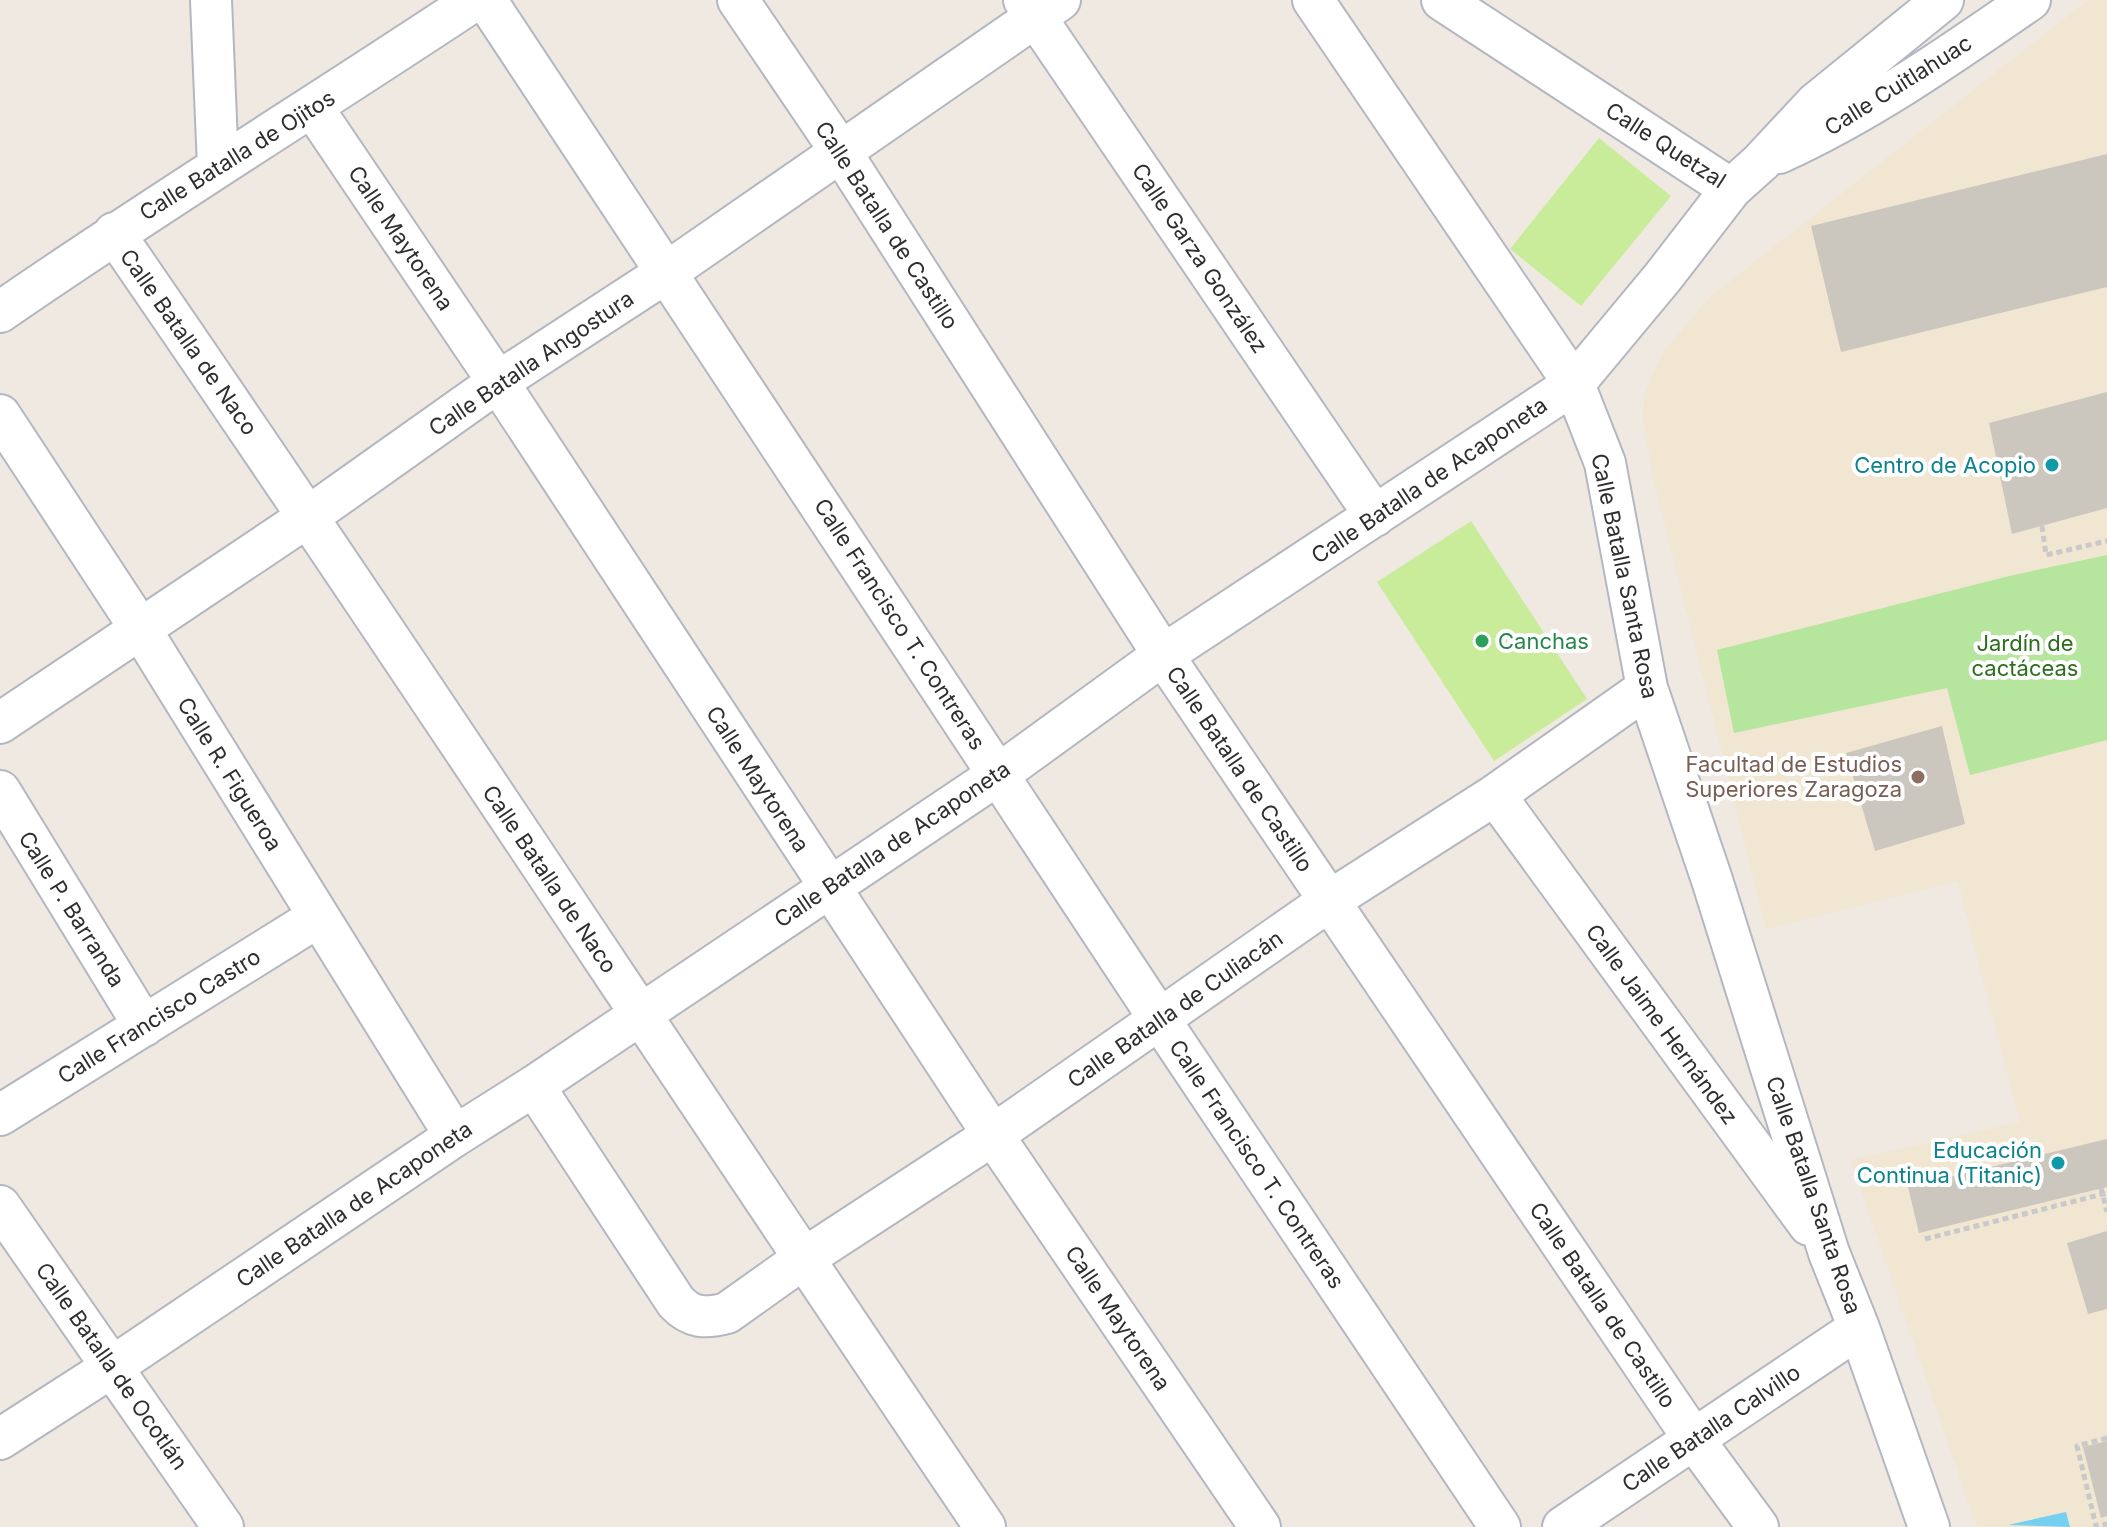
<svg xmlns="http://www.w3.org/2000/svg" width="2107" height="1527" font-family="Inter,sans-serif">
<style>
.education{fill:#f0e6d1}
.green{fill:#b6e59e}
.pitch{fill:#c9ec9a}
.water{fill:#75cff0}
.building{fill:#cbc7bf}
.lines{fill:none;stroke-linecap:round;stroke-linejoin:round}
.minor-casing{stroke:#b4b7c1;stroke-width:44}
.path{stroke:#c9c9c9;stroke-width:5;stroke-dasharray:6 4;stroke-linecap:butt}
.minor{stroke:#fff;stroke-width:40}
.culture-dot{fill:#0f9aa8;stroke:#fff;stroke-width:3}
.leisure-dot{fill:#2e9e5b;stroke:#fff;stroke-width:3}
.education-dot{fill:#8d6e63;stroke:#fff;stroke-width:3}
.labels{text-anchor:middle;stroke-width:8;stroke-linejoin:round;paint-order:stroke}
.street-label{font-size:22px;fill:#2e2e2e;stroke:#fff}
.culture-label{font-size:22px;fill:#0d838f;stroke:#fff;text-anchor:end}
.leisure-label{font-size:22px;fill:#27864d;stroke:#fff;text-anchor:start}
.park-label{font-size:22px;fill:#2c6e1b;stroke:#fff}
.education-label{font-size:22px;fill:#785e54;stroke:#fff;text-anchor:end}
</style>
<rect width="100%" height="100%" fill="#efe9e1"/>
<path class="education" d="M2088 0H2107V1527H1977L1851 1160 2020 1122 1958 881 1766 929 1652 471 1643 417 1645 395 1652 375 1665 350 1710 297Z"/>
<path class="green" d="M2107 555V740L1970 775 1947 688 1734 733 1717 650 2009 576Z"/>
<path class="pitch" d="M1599 138 1671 196 1581 306 1510 249Z
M1471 521 1587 699 1494 761 1377 582Z"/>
<path class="water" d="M2066 1512 2070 1527 2008 1525Z"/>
<path class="building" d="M2107 154V287L1841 352 1811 226Z
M2107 392V508L2012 534 1989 423Z
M1942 726 1965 824 1875 851 1846 753Z
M2107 1139V1187L1919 1233 1908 1187Z
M2107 1231V1309L2088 1314 2067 1243Z
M2107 1441V1516L2101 1518 2083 1447Z"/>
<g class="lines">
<defs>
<path id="minor" d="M211 0 218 167
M486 0 1160 1020 1500 1527
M738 0 841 152 1163 655 1695 1441 1758 1527
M1024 0 1375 516
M1313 0 1574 384 1605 463 1647 688 1712 880 1829 1253 1859 1328 1929 1527
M1442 0 1731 189
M313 108 498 382 993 1135 1260 1527
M1779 153C1869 112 1949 56 2030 0
M114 233C409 661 693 1097 985 1527
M0 312C156 204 317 105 475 0
M0 415 141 630 455 1136
M0 723 309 516 498 382 667 272 1060 0
M0 791 144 1026
M1495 795 1809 1225
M534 1086 676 1302C691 1318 705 1319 727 1313L803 1259 993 1135 1329 901 1495 795 1647 688
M0 1115 318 917
M0 1206 223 1527
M0 1439 112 1367 455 1136 534 1086 999 774 1163 655 1574 384 1663 277 1731 189 1761 162 1816 103 1943 0
M1563 1527 1859 1328"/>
</defs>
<use href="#minor" class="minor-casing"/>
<path class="path" d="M2042 526 2046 555 2107 541
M2101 1188 2107 1212
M1925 1239 2107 1193
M2107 1438 2077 1446 2096 1526 2107 1524"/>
<use href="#minor" class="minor"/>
</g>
<g class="culture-dot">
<circle cx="2052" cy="465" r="8"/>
<circle cx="2058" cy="1163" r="8"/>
</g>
<circle class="leisure-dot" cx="1482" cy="641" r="8"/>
<circle class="education-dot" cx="1918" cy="777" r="8"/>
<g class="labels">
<g class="street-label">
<text transform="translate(1898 85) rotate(-32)" y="8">Calle Cuitlahuac</text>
<text transform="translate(1666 145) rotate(33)" y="8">Calle Quetzal</text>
<text transform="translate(237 155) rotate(-32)" y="8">Calle Batalla de Ojitos</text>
<text transform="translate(887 225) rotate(57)" y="8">Calle Batalla de Castillo</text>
<text transform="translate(401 238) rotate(56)" y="8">Calle Maytorena</text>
<text transform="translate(1200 258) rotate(56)" y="8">Calle Garza González</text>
<text transform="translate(189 342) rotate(55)" y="8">Calle Batalla de Naco</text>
<text transform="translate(531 363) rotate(-34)" y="8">Calle Batalla Angostura</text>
<text transform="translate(1429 480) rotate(-34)" y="8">Calle Batalla de Acaponeta</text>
<text transform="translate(1625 576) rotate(78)" y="8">Calle Batalla Santa Rosa</text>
<text transform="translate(900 624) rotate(57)" y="8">Calle Francisco T. Contreras</text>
<text transform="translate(1240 769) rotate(56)" y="8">Calle Batalla de Castillo</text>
<text transform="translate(230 774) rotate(58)" y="8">Calle R. Figueroa</text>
<text transform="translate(758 779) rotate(57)" y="8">Calle Maytorena</text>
<text transform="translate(892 844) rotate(-34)" y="8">Calle Batalla de Acaponeta</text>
<text transform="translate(550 879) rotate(56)" y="8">Calle Batalla de Naco</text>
<text transform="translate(72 909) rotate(58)" y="8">Calle P. Barranda</text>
<text transform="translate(1175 1009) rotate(-35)" y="8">Calle Batalla de Culiacán</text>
<text transform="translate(159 1016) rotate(-32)" y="8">Calle Francisco Castro</text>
<text transform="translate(1662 1024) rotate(54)" y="8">Calle Jaime Hernández</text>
<text transform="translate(1257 1164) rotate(56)" y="8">Calle Francisco T. Contreras</text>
<text transform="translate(1814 1195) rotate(71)" y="8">Calle Batalla Santa Rosa</text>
<text transform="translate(354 1204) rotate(-34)" y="8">Calle Batalla de Acaponeta</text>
<text transform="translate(1603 1305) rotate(56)" y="8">Calle Batalla de Castillo</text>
<text transform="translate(1118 1318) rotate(56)" y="8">Calle Maytorena</text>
<text transform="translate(112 1366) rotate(55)" y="8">Calle Batalla de Ocotlán</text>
<text transform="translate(1711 1428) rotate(-34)" y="8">Calle Batalla Calvillo</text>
</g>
<g class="culture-label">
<text x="2036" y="473">Centro de Acopio</text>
<text x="2042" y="1158">Educación<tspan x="2042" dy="25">Continua (Titanic)</tspan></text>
</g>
<g class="leisure-label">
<text x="1498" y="649">Canchas</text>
</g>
<g class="park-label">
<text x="2025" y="651">Jardín de<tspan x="2025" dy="25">cactáceas</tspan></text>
</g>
<g class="education-label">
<text x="1902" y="772">Facultad de Estudios<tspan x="1902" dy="25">Superiores Zaragoza</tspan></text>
</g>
</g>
</svg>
